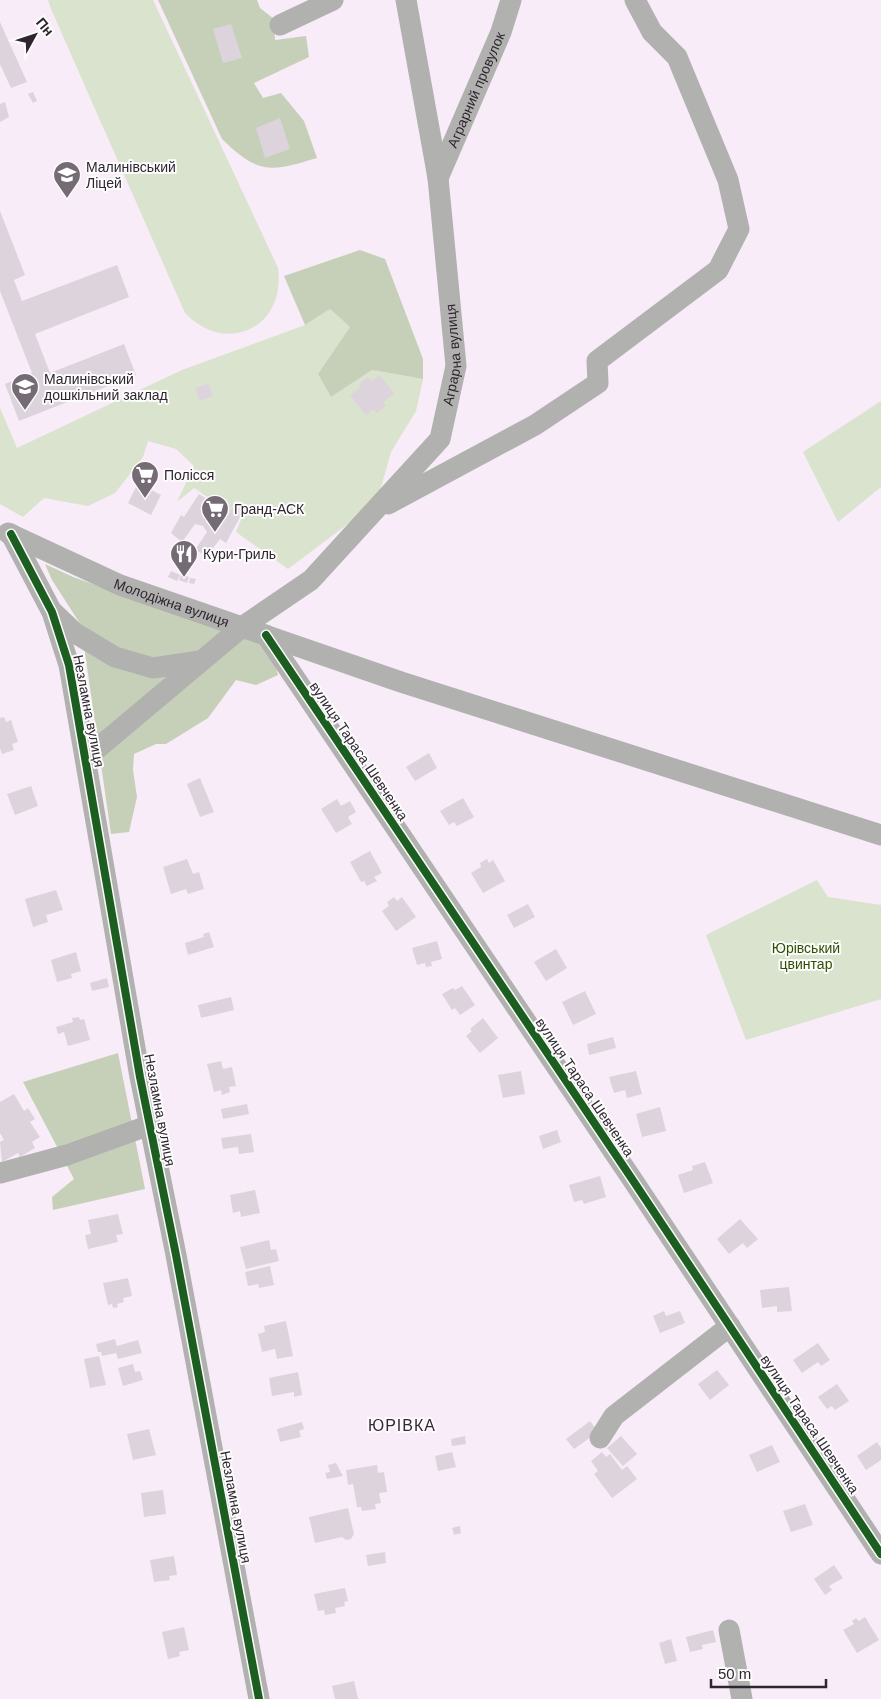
<svg xmlns="http://www.w3.org/2000/svg" width="881" height="1699" font-family="Helvetica,sans-serif">
<style>
.green{fill:#d9e3ce}
.forest{fill:#c6d0b9}
.building{fill:#ddd3dd}
.lines{fill:none;stroke-linecap:round;stroke-linejoin:round}
.minor{stroke:#b1b1b0;stroke-width:21}
.cycleway-casing{stroke:#fcfcfc;stroke-width:11}
.cycleway{stroke:#1b5e20;stroke-width:8}
.labels{text-anchor:middle;stroke-width:4;stroke-linejoin:round;paint-order:stroke}
.street-label{font-size:14px;fill:#2f252f;stroke:#fcfcfc}
.poi-label{font-size:14px;fill:#2f252f;stroke:#fcfcfc;text-anchor:start}
.park-label{font-size:14px;fill:#2e4f00;stroke:#fcfcfc}
.quarter-label{font-size:16px;letter-spacing:1px;fill:#392539;stroke:#fcfcfc}
</style>
<rect width="100%" height="100%" fill="#f7ecf7"/>
<path class="green" d="M48 0H153L278 268C286 328 226 356 185 313L51 9Z
M330 309 350 327 318 374 331 397 372 370 423 379 416 411 391 452 378 498 369 508 288 569 236 532 247 505 236 500 230 512 194 488 177 502 194 466 176 449 148 441 143 457 115 493 88 506 44 498 23 517 0 504V408L17 448 182 370 305 325Z
M881 401V487L838 522 803 452Z
M817 880 828 897 881 905V999L746 1040 706 935Z"/>
<path class="forest" d="M158 0H257L260 8 274 19 275 40 306 36 309 57 254 83 263 98 281 93 304 121 317 158C270 172 259 175 222 139Z
M360 250 385 259 423 359V379L372 370 331 397 318 374 350 327 330 309 305 325 284 276Z
M45 564 73 577 270 646 278 675 256 685 236 680 208 718 166 744H156L134 754 133 770 137 797 129 832 111 834 81 625 52 580Z
M118 1053 145 1189 53 1210 52 1197 74 1179 23 1082Z"/>
<path class="building" d="M0 22 27 82 11 88 0 64Z
M231 24 242 58 223 63 213 29Z
M33 92 37 101 33 103 28 94Z
M5 102 9 117 0 122V104Z
M280 118 290 149 265 158 256 128Z
M0 211 25 275 14 280 22 301 117 265 129 297 35 334 50 373 124 344 136 375 19 421 5 384 32 373 0 291Z
M380 375 394 394 383 402 386 406 377 413 374 409 366 415 350 395 361 387 359 384 368 377 372 381Z
M208 384 213 396 200 401 195 388Z
M138 483 161 495 151 515 128 503Z
M199 494 229 513 237 501 246 506 226 543 220 539 207 556 195 550 207 532 203 526 195 524 182 542 171 533 181 515 184 517Z
M171 571 180 575 177 581 168 577Z
M181 574 189 577 187 583 179 580Z
M190 578 196 579 194 584 189 583Z
M4 717 6 722 11 720 18 742 12 744 14 750 2 754 0 748V718Z
M429 753 437 768 415 781 406 767Z
M200 778 214 812 200 817 187 784Z
M31 786 38 806 15 815 7 794Z
M463 798 474 817 457 826 454 822 449 825 440 811Z
M337 799 341 806 350 801 356 812 348 817 352 824 336 833 321 809Z
M370 851 382 873 374 877 377 881 367 886 364 881 361 882 350 862Z
M187 859 193 874 199 872 204 889 188 894 186 889 171 894 163 867Z
M487 859 489 863 493 860 505 881 483 893 471 873 481 867 480 863Z
M56 890 63 910 46 915 48 922 33 927 25 899Z
M394 897 397 901 402 897 416 917 396 931 382 911 389 906 387 902Z
M528 904 535 917 514 928 507 915Z
M209 932 214 947 188 955 185 943 204 937 203 934Z
M437 941 442 959 431 962 432 966 426 967 425 963 417 965 412 948Z
M556 949 567 968 546 981 534 962Z
M76 952 81 971 71 974 72 978 57 982 51 960Z
M107 978 109 987 92 991 90 983Z
M462 986 475 1005 460 1015 455 1008 452 1010 442 994 453 988 455 990Z
M585 991 596 1014 573 1025 562 1002Z
M231 997 234 1010 201 1018 198 1005Z
M79 1017 80 1020 84 1019 90 1040 68 1046 64 1032 58 1034 56 1027 73 1022 72 1018Z
M483 1018 498 1038 480 1053 466 1036 472 1031 470 1029Z
M613 1037 616 1048 589 1055 587 1044Z
M221 1061 223 1069 232 1067 236 1086 229 1087 230 1092 222 1095 221 1090 214 1092 207 1064Z
M521 1071 525 1094 503 1098 498 1075Z
M636 1071 642 1094 627 1098 625 1090 614 1093 609 1077Z
M14 1094 24 1111 28 1108 35 1119 30 1122 40 1137 32 1142 35 1148 20 1157 18 1153 2 1162 0 1142 4 1140 0 1133V1102Z
M247 1104 249 1114 223 1119 221 1109Z
M660 1107 666 1131 642 1137 636 1114Z
M557 1130 561 1142 543 1149 539 1136Z
M251 1134 254 1152 239 1154 238 1147 223 1149 221 1138Z
M705 1162 713 1183 684 1193 678 1175 693 1170 692 1166Z
M600 1176 606 1197 584 1204 582 1200 574 1202 569 1185Z
M255 1190 260 1213 241 1217 240 1211 233 1213 230 1195Z
M118 1214 123 1234 116 1235 118 1242 88 1249 85 1235 91 1234 88 1220Z
M740 1219 758 1239 747 1248 743 1243 729 1254 717 1239Z
M269 1240 271 1250 276 1249 279 1261 246 1269 240 1247Z
M270 1266 274 1285 259 1288 258 1284 248 1286 245 1272Z
M128 1278 132 1296 123 1298 124 1302 117 1304 118 1307 113 1308 112 1304 108 1305 103 1283Z
M789 1287 792 1311 777 1312V1306L762 1308 760 1290Z
M664 1311 666 1316 680 1311 685 1323 660 1333 653 1316Z
M286 1321 293 1356 277 1359 275 1349 262 1352 258 1334 265 1332 264 1326Z
M115 1339 117 1346 138 1340 142 1353 118 1359 116 1353 102 1356 101 1352H98L96 1344Z
M818 1343 830 1360 821 1366 818 1362 802 1373 793 1360Z
M99 1356 106 1385 90 1388 84 1359Z
M133 1364 135 1372 140 1371 143 1380 123 1386 118 1368Z
M717 1370 729 1385 710 1400 698 1384Z
M298 1372 302 1395 294 1397V1392L272 1396 269 1378Z
M837 1384 849 1401 835 1410 832 1406 827 1409 818 1397Z
M590 1421 598 1432 574 1449 566 1439Z
M302 1422 304 1429 299 1431 301 1437 280 1442 277 1429Z
M149 1429 156 1455 133 1460 127 1434Z
M465 1436 466 1444 452 1446 451 1439Z
M621 1436 637 1454 623 1466 607 1448Z
M877 1442 881 1448V1460L866 1470 857 1456Z
M772 1445 780 1462 757 1472 749 1455Z
M452 1452 456 1467 438 1471 435 1456Z
M602 1452 606 1457 610 1454 622 1470 627 1466 637 1479 612 1498 594 1474 598 1471 591 1461Z
M336 1463 343 1476 327 1479 325 1473 330 1472 328 1465Z
M377 1465 378 1473 384 1472 387 1492 379 1493 381 1503 375 1504 376 1509 362 1511 361 1507H357L353 1484 348 1485 346 1470Z
M163 1490 166 1514 144 1517 141 1493Z
M805 1504 813 1525 791 1532 783 1511Z
M348 1508 354 1534 351 1539 346 1540 342 1537 315 1543 309 1517Z
M460 1526 461 1533 454 1535 452 1528Z
M385 1552 386 1563 368 1566 366 1555Z
M174 1556 177 1575 169 1576 170 1580 154 1582 150 1560Z
M834 1565 843 1578 829 1586 832 1590 825 1595 814 1579Z
M345 1588 348 1601 344 1602 345 1606 335 1608 336 1613 325 1615 324 1610 318 1611 314 1594Z
M865 1617 879 1640 857 1653 843 1630 854 1624 852 1621 856 1618 859 1621Z
M184 1627 189 1650 179 1652 180 1656 168 1659 162 1632Z
M713 1630 716 1642 702 1645 703 1649 690 1652 686 1637Z
M671 1639 677 1661 665 1664 659 1643Z
M354 1681 358 1699H335L332 1686Z"/>
<g class="lines">
<g class="minor">
<path d="M280 25 333 0"/>
<path id="s1" d="M438 178 501 32 511 0"/>
<path d="M388 504 535 425 598 383 597 361 718 270 739 229 728 180 677 57 652 32 635 0"/>
<path id="s2" d="M8 533 120 585 401 682 881 835"/>
<path d="M11 534 52 612 69 665 140 1077 176 1255 259 1699"/>
<path d="M53 612 75 633 115 657 153 668 200 661"/>
<path d="M266 635 632 1179 881 1554"/>
<path id="s3" d="M86 758 242 627 311 580 440 439 456 366 438 178 406 0"/>
<path d="M0 1173 67 1155 150 1125"/>
<path d="M600 1438 614 1416 730 1326"/>
<path d="M729 1630 742 1699"/>
</g>
<defs>
<path id="cycleway" d="M11 534 52 612 69 665 140 1077 176 1255 259 1699
M266 635 632 1179 881 1554"/>
</defs>
<use href="#cycleway" class="cycleway-casing"/>
<use href="#cycleway" class="cycleway"/>
</g>
<defs>
<symbol id="school-pin" viewBox="-11 -11 22 30"><path d="M0 17L-7.5 6A9.5 9.5 0 1 1 7.5 6Z" fill="#756b75" stroke="#fcfcfc"/><path d="M0-5L7-2L0 1L-7-2ZM-4 1L0 2.5L4 1V4Q0 6-4 4Z" fill="#fff"/></symbol>
<symbol id="supermarket-pin" viewBox="-11 -11 22 30"><path d="M0 17L-7.5 6A9.5 9.5 0 1 1 7.5 6Z" fill="#756b75" stroke="#fcfcfc"/><path d="M-6-5.5h2.5l.6 2H6L4.5 2H-2.5L-4.4-4H-6ZM-1.5 3.2a1.3 1.3 0 1 0 .1 0ZM3 3.2a1.3 1.3 0 1 0 .1 0Z" fill="#fff"/></symbol>
<symbol id="restaurant-pin" viewBox="-11 -11 22 30"><path d="M0 17L-7.5 6A9.5 9.5 0 1 1 7.5 6Z" fill="#756b75" stroke="#fcfcfc"/><path d="M-5-6h1v4h1v-4h1v4h1v-4h1v5L-1.5 .5V6h-2V.5L-5-1ZM5-6V6H3V1.5H1.5Q1.5-4 5-6Z" fill="#fff"/></symbol>
</defs>
<g fill-rule="evenodd">
<use href="#school-pin" x="51" y="159" width="32" height="43"/>
<use href="#school-pin" x="9" y="371" width="32" height="43"/>
<use href="#supermarket-pin" x="129" y="459" width="32" height="43"/>
<use href="#supermarket-pin" x="199" y="493" width="32" height="43"/>
<use href="#restaurant-pin" x="168" y="538" width="32" height="43"/>
</g>
<g class="labels">
<g class="street-label">
<text dy="5" stroke="none"><textPath href="#s1" startOffset="96">Аграрний провулок</textPath></text>
<text dy="5" stroke="none"><textPath href="#s3" startOffset="564">Аграрна вулиця</textPath></text>
<text dy="5" stroke="none"><textPath href="#s2" startOffset="178">Молодіжна вулиця</textPath></text>
<text transform="translate(89 711) rotate(79)" y="5">Незламна вулиця</text>
<text transform="translate(359 751) rotate(56)" y="5">вулиця Тараса Шевченка</text>
<text transform="translate(585 1087) rotate(56)" y="5">вулиця Тараса Шевченка</text>
<text transform="translate(160 1110) rotate(79)" y="5">Незламна вулиця</text>
<text transform="translate(810 1424) rotate(56)" y="5">вулиця Тараса Шевченка</text>
<text transform="translate(236 1507) rotate(79)" y="5">Незламна вулиця</text>
</g>
<g class="poi-label">
<text x="86" y="172">Малинівський<tspan x="86" dy="16">Ліцей</tspan></text>
<text x="44" y="384">Малинівський<tspan x="44" dy="16">дошкільний заклад</tspan></text>
<text x="164" y="480">Полісся</text>
<text x="234" y="514">Гранд-АСК</text>
<text x="203" y="559">Кури-Гриль</text>
</g>
<g class="park-label">
<text x="806" y="953">Юрівський<tspan x="806" dy="16">цвинтар</tspan></text>
</g>
<g class="quarter-label">
<text x="402" y="1431">ЮРІВКА</text>
</g>
</g>
<g transform="translate(35 35) rotate(50)" stroke="#fcfcfc" stroke-width="4" paint-order="stroke">
<path d="M0-4L9 19L0 12L-9 19Z" fill="#2f252f"/>
<text y="-8" font-size="14" font-weight="bold" text-anchor="middle" fill="#2f252f">Пн</text>
</g>
<path d="M711 1679v8h115v-8" fill="none" stroke="#2f252f" stroke-width="2.5"/>
<text x="718" y="1679" font-size="15" fill="#2f252f" stroke="#fcfcfc" stroke-width="4" paint-order="stroke">50 m</text>
</svg>
